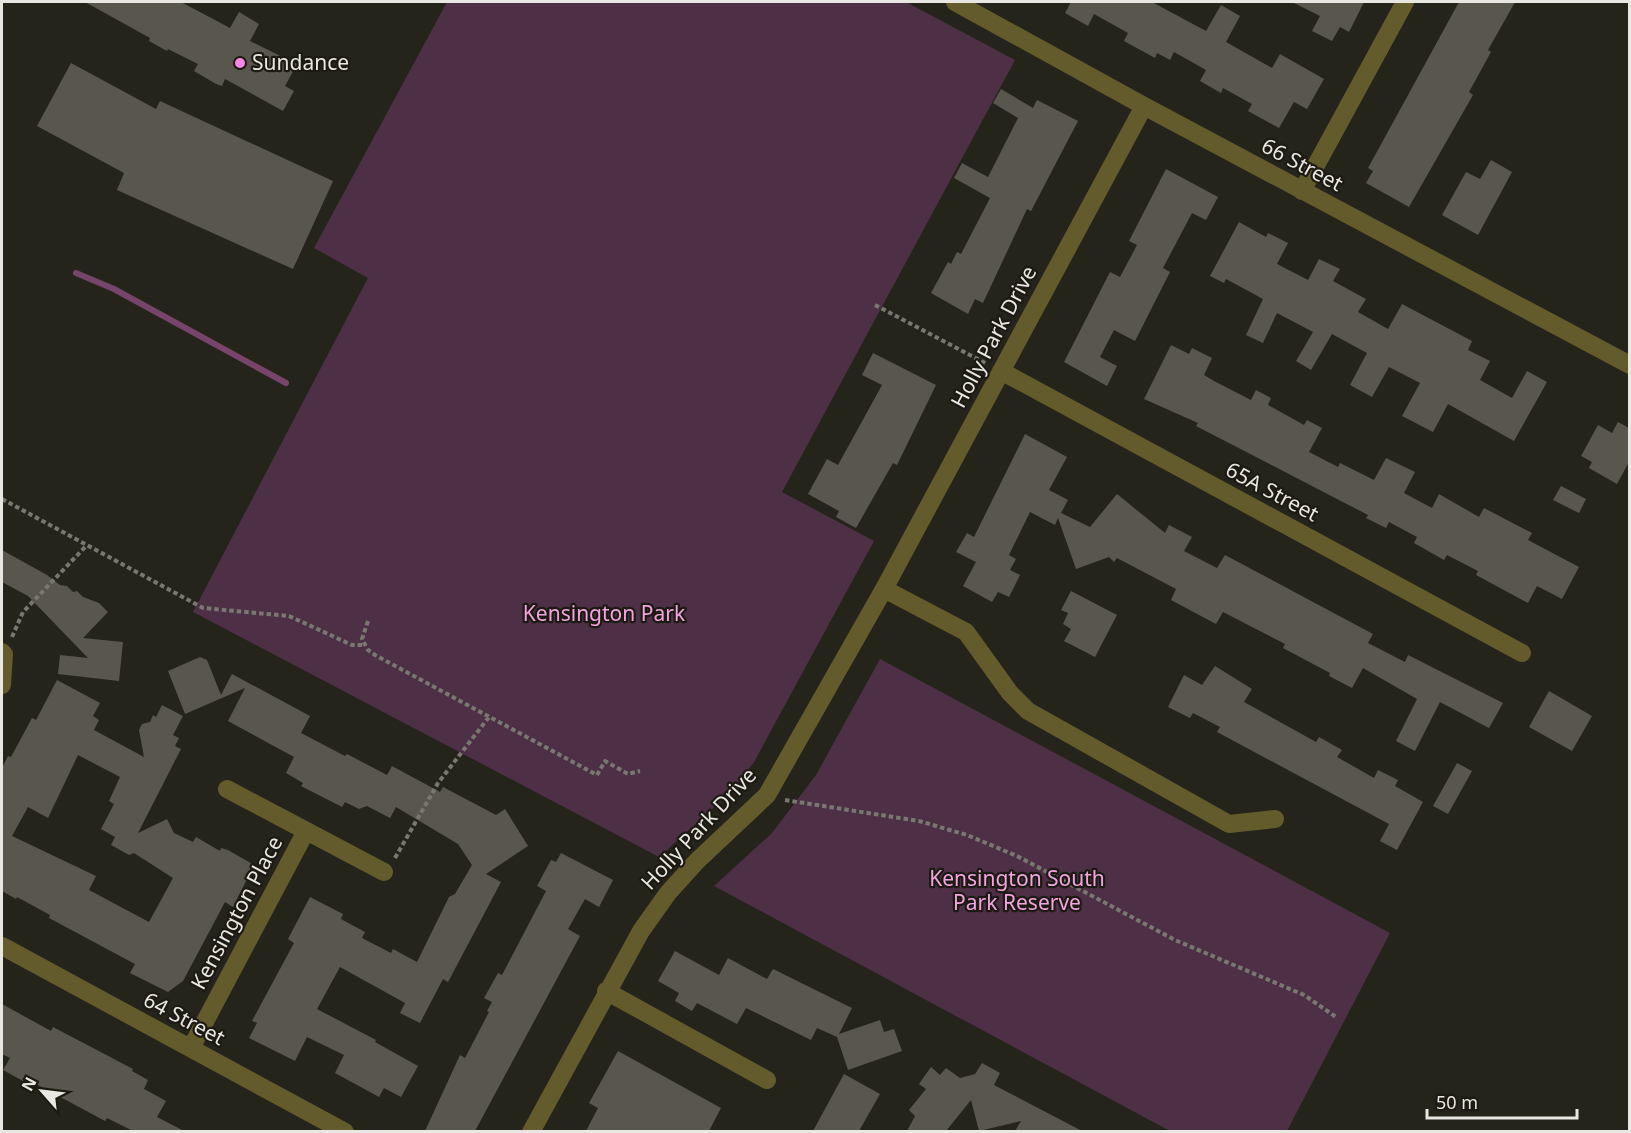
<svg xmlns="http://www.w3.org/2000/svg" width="1631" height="1133" font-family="'Noto Sans',sans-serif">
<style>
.green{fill:#4d3046}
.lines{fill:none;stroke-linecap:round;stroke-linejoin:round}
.stream{stroke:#77446c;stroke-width:6}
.building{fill:#59574d;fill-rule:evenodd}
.path{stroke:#797870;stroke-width:4;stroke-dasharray:4.5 3;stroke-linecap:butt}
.minor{stroke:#635b2c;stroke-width:18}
.poi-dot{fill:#fc86e3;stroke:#1c1a12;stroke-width:2}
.labels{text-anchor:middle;stroke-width:4.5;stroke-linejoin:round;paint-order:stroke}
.poi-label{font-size:21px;fill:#e8e7e1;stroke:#1c1a12;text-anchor:start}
.street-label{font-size:21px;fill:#e8e7e1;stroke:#1c1a12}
.park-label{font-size:21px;fill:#f2a4df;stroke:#1c1a12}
</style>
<rect width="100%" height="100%" fill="#25241b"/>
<path class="green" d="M447 2H906L1015 60 782 492 874 541 754 762 731 792 659 857 193 612 368 278 314 248Z
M880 659 1390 933 1287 1131H1170L714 886 772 833 816 775Z"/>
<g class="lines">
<path class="stream" d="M76 273 114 289 286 383"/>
</g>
<path class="building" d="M85 2H181L230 28 239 12 259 24 250 41 297 64 285 86 294 91 283 111 225 79 222 86 216 84 194 71 198 64 168 49 167 51 149 41 150 38Z
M1071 2H1152L1206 31 1221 5 1240 16 1226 42 1272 68 1280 54 1324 79 1307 109 1294 102 1279 128 1248 111 1252 104 1223 88 1221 93 1200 81 1206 70 1174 52 1170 60 1157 53 1155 58 1124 41 1128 33 1094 14 1088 26 1065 13Z
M1292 2H1364L1349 32 1340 27 1332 41 1312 31 1320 16Z
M1459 2H1515L1488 50 1491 52 1469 92 1473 95 1409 207 1366 183 1373 171 1368 168Z
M71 63 156 109 160 101 333 181 293 269 117 190 124 173 37 126Z
M1001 89 1033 108 1037 100 1078 121 1031 211 1027 209 983 303 975 299 968 314 931 293 948 262 951 264 957 252 961 254 990 198 954 178 962 163 988 177 1018 118 993 103Z
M1491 160 1512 172 1478 235 1442 215 1466 172 1480 179Z
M1166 169 1218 197 1206 220 1192 213 1163 268 1170 272 1135 341 1114 330 1100 357 1117 366 1107 386 1064 362 1110 272 1120 277 1137 245 1129 241Z
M1239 222 1266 237 1268 233 1288 243 1277 264 1308 280 1319 259 1340 269 1333 281 1366 299 1358 312 1388 329 1402 304 1472 341 1468 350 1490 361 1480 380 1512 398 1527 371 1547 382 1514 441 1448 404 1433 432 1402 416 1420 383 1389 367 1372 397 1350 385 1367 353 1332 334 1311 370 1296 361 1313 332 1277 313 1263 343 1246 335 1263 299 1226 279 1224 283 1210 276Z
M1171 345 1189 354 1192 348 1212 358 1204 375 1214 381 1251 400 1256 390 1271 398 1268 405 1304 425 1307 420 1322 428 1309 452 1338 467 1340 463 1374 480 1386 458 1415 472 1404 493 1432 508 1439 494 1479 517 1484 508 1532 533 1528 540 1579 567 1562 599 1537 586 1528 603 1476 575 1478 571 1447 555 1444 560 1414 543 1417 537 1389 522 1386 528 1366 518 1368 515 1196 426 1198 423 1144 399Z
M873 353 936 385 897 465 893 463 856 528 836 517 839 511 808 494 827 459 838 465 882 385 862 375Z
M1618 422 1629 428V462L1617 484 1589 468 1592 462 1581 456 1598 425 1612 433Z
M1025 434 1067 457 1049 490 1068 500 1061 513 1090 527 1117 494 1165 533 1169 525 1192 537 1184 551 1217 568 1225 555 1373 634 1368 643 1405 662 1408 655 1503 703 1489 728 1440 702 1415 751 1396 741 1417 699 1363 668 1352 688 1329 676 1330 673 1283 648 1285 644 1223 612 1216 624 1171 600 1176 589 1117 558 1114 562 1109 557 1076 569 1058 518 1055 525 1030 512 1009 555 1016 559 1010 570 1020 575 1009 597 998 592 992 602 963 586 976 562 956 552 967 533 974 537Z
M1561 486 1586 499 1579 513 1553 500Z
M2 550 47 575 60 585 67 586 73 592 77 591 83 597 99 603 108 612 83 638 123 642 119 681 58 674 60 655 88 658 28 596 2 582Z
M1071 591 1117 615 1095 657 1064 641 1071 629 1063 624 1068 613 1061 610Z
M200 657 207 660 221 695 232 674 310 716 301 733 345 756 347 754 387 775 392 766 440 792 443 787 496 815 505 809 528 846 486 874 501 882 448 982 443 979 420 1023 400 1013 405 1003 340 967 317 1009 376 1040 375 1042 418 1066 401 1097 384 1088 379 1097 335 1073 344 1055 307 1037 295 1061 249 1038 257 1023 252 1021 294 943 288 939 310 897 343 914 341 919 365 932 362 938 391 953 393 949 417 962 449 897 455 894 472 865 458 844 396 807 390 818 367 806 359 809 345 802 342 807 301 786 303 783 286 773 294 757 228 721 245 688 185 714 168 671Z
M1215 666 1252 689 1244 702 1316 742 1319 737 1342 750 1337 757 1374 778 1378 770 1398 780 1395 786 1423 802 1397 850 1380 841 1389 824 1217 732 1220 727 1193 713 1190 718 1168 707 1184 675 1202 685Z
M57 680 100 703 93 716 99 720 94 730 144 757 139 730 142 724 150 722 153 715 156 717 162 705 183 716 173 735 179 738 175 746 181 749 138 833 167 819 174 833 193 842 196 837 220 851 221 848 228 850 254 865 233 907 225 902 183 981 168 992 130 973 135 964 49 918 50 915 17 897 16 899 2 891V768L8 756 11 757 32 718 36 720ZM78 755 120 777 109 801 114 804 101 829 115 837 111 845 129 855 134 853 173 878 149 922 89 890 96 876 12 836 28 807 48 818Z
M1549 691 1592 716 1572 751 1529 727Z
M1457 763 1472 771 1448 814 1433 806Z
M561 853 613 880 599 907 585 899 568 929 580 936 475 1131H425L460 1055 465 1058 489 1012 487 1011 492 1002 484 998 498 973 502 975 546 891 537 886 551 860 556 862Z
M675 951 719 975 728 958 767 979 773 969 852 1008 839 1034 880 1020 884 1032 894 1029 902 1051 848 1070 837 1037 817 1028 811 1040 746 1008 737 1024 697 1003 692 1011 675 1001 679 993 658 981Z
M2 1004 51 1031 53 1027 133 1069 132 1071 148 1080 144 1089 166 1101 157 1117 184 1131H133L107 1118 105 1121 25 1078 23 1081 3 1070 10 1058 2 1054Z
M618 1051 721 1108 709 1131H586L598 1108 589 1103Z
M982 1063 1000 1073 994 1085 1082 1131H1015L1021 1121 979 1131 971 1100 946 1131H907L915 1116 909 1110 926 1089 919 1084 931 1067 940 1075 946 1068 960 1078 975 1074Z
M844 1074 880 1094 859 1131H813Z"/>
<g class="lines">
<path class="path" d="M875 305 987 364
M2 499 203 608 289 616 352 645H364
M368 621 362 639 368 650 375 655 597 775 605 761 628 774 640 771
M12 637 23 612 87 545
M785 800 919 821 967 835 1017 856 1175 940 1304 995 1336 1017
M395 858 438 783 489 717"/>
<path class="minor" d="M955 2 1144 106 1630 365
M1302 191 1405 2
M1001 371 1522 653
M884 589 966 632 1010 693 1028 711 1229 824 1275 819
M2 652 4 654 2 685
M227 789 384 872
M2 946 345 1132
M606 991 767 1080
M191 1048 306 831
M531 1132 641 931 668 893 697 861 767 795 884 589 1144 106"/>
</g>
<circle class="poi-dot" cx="240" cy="63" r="6"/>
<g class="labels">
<g class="poi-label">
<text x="252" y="70">Sundance</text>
</g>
<g class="street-label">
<text transform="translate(1302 165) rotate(28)" y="7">66 Street</text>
<text transform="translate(994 337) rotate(-62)" y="7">Holly Park Drive</text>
<text transform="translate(1272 492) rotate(28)" y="7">65A Street</text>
<text transform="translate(699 829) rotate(-47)" y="7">Holly Park Drive</text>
<text transform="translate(237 913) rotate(-62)" y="7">Kensington Place</text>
<text transform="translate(184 1019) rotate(28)" y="7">64 Street</text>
</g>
<g class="park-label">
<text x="604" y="621">Kensington Park</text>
<text x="1017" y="886">Kensington South<tspan x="1017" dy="24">Park Reserve</tspan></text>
</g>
</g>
<rect width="1631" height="1133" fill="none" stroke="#e8e7e1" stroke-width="6"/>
<g transform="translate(42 1091) rotate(298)" stroke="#1c1a12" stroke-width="4.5" paint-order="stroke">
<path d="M0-4.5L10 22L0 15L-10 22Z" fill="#e8e7e1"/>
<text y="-9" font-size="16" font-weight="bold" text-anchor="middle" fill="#e8e7e1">N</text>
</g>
<path d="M1427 1109v9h150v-9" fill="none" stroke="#e8e7e1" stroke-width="3"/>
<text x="1436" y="1109" font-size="18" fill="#e8e7e1" stroke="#1c1a12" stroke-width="4.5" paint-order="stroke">50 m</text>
</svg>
